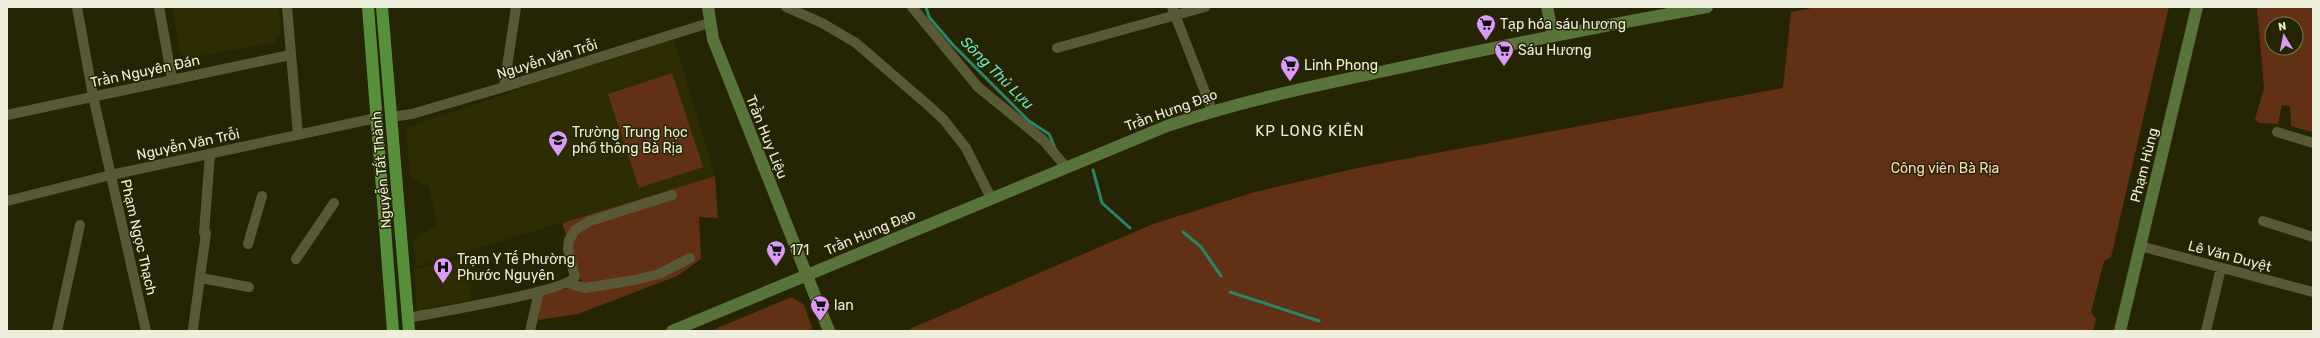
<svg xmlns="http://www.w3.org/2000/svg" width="2320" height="338" font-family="Rubik,sans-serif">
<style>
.built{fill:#2d2c02}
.green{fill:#623115;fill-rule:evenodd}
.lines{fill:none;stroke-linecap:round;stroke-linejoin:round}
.stream{stroke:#2a846a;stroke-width:3}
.street{stroke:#595938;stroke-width:10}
.secondary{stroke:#58743a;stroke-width:12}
.primary{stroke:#588f3b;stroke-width:12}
.labels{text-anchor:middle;stroke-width:3;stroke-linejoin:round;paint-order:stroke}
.poi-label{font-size:14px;fill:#edeedb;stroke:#252505;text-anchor:start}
.street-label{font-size:14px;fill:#edeedb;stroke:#252505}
.park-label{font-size:14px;fill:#fbd5c3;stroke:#252505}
.water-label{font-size:15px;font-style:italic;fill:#68e3bd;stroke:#252505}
.neighbourhood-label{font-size:15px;letter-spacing:1px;fill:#edeedb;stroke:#252505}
</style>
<rect width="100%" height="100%" fill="#252505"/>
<path class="built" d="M172 7H279L281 34 275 42 189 58 181 54Z
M673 36 715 176 416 267 413 239 437 225 429 187 410 177 406 128Z
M472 256 471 300 417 310 414 269Z"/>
<path class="green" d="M1817 7H2169L2111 257 2104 261 2091 312 2096 319 2093 331H905L1153 224 1255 192 1362 167 1783 88 1791 12Z
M2257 7H2313L2312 132 2291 126 2290 106 2282 105 2278 124 2259 123 2255 119 2264 88ZM2272 24H2296V48H2272Z
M672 73 703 167 639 188 608 94Z
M715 176 718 218 699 217 701 259 677 276 578 314 538 320 543 294 583 285 562 223Z
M792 297 804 305 813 331H710Z"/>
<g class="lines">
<path class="stream" d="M926 7 929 17 953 45 1029 121 1049 134 1055 148
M1093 170 1102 203 1130 228
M1183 232 1201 247 1221 276
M1230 292 1319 321"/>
<path class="street" d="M77 7 93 96 146 331
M159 7 172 79
M287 7 298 135
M786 7 822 23 856 43 929 106 944 120 966 148 991 198
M912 7 978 87 1043 140 1066 167
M1172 7 1212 110
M1057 48 1205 7
M504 87 516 7
M7 115 290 55
M391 117 412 114 504 87 709 23
M2277 132 2313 143
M7 201 111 175 376 118
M2263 221 2313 237
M204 233 210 154
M248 244 262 196
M2140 246 2313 292
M296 259 334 203
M201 278 249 287
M568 283 585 288 635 280 659 274 690 258
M408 318C433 313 565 292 575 277L568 249 569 240 575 230 590 221 672 195
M193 329 206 233
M57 331 80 225
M530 331 539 292
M2206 331 2221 268"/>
<path class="secondary" d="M708 7 713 39 829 331
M1547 7 1553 35
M672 331 1167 126C1240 101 1314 86 1389 70 1495 47 1601 26 1707 7
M2120 331 2197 7"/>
<path class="primary" d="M368 7 393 331
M382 7 409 331"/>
</g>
<defs>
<symbol id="supermarket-pin" viewBox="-11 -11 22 30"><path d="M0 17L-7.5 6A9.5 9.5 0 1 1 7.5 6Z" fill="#da9af6" stroke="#252505"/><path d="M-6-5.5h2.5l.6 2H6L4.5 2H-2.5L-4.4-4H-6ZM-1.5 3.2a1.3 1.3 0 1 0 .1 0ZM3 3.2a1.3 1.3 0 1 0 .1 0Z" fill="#111"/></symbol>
<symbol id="school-pin" viewBox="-11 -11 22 30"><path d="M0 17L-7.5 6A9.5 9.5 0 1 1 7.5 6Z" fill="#da9af6" stroke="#252505"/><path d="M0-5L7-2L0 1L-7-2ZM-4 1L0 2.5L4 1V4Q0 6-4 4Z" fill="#111"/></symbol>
<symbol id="hospital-pin" viewBox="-11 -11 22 30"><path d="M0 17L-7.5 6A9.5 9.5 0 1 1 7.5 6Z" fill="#da9af6" stroke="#252505"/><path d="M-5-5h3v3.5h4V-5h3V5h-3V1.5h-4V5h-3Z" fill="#111"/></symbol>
</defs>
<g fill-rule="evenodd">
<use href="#supermarket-pin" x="1475" y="13" width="22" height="30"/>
<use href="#supermarket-pin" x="1493" y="39" width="22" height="30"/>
<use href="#supermarket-pin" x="1279" y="54" width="22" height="30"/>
<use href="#school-pin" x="547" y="129" width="22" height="30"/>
<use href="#supermarket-pin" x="765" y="239" width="22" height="30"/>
<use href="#hospital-pin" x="432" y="256" width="22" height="30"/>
<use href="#supermarket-pin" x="809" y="294" width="22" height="30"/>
</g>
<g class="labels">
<g class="poi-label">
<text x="1500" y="29">Tạp hóa sáu hương</text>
<text x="1518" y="55">Sáu Hương</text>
<text x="1304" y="70">Linh Phong</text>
<text x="572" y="137">Trường Trung học<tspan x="572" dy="16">phổ thông Bà Rịa</tspan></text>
<text x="790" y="255">171</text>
<text x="457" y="264">Trạm Y Tế Phường<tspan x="457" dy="16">Phước Nguyên</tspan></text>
<text x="834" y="310">lan</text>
</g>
<g class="street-label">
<text transform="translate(547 59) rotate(-17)" y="5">Nguyễn Văn Trỗi</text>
<text transform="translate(145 71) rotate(-12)" y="5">Trần Nguyên Đán</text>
<text transform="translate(1171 110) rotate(-20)" y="5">Trần Hưng Đạo</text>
<text transform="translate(767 137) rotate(68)" y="5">Trần Huy Liệu</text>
<text transform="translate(188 144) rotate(-12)" y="5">Nguyễn Văn Trỗi</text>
<text transform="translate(2144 165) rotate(-76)" y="5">Phạm Hùng</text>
<text transform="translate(381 170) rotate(-95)" y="5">Nguyễn Tất Thành</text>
<text transform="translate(870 232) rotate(-23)" y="5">Trần Hưng Đạo</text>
<text transform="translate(139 237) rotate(77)" y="5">Phạm Ngọc Thạch</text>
<text transform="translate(2230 256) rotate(15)" y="5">Lê Văn Duyệt</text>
</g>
<g class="park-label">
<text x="1945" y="173">Công viên Bà Rịa</text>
</g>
<g class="water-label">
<text transform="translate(997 73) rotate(45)" y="5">Sông Thủ Lựu</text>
</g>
<g class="neighbourhood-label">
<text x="1310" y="136">KP LONG KIÊN</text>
</g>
</g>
<rect width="2320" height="338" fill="none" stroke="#edeedb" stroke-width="16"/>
<g transform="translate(2284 36) rotate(350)"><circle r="19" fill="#252505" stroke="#75755b"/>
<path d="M0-3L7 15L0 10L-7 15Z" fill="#da9af6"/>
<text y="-6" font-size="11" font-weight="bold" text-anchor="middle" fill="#edeedb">N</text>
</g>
</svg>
